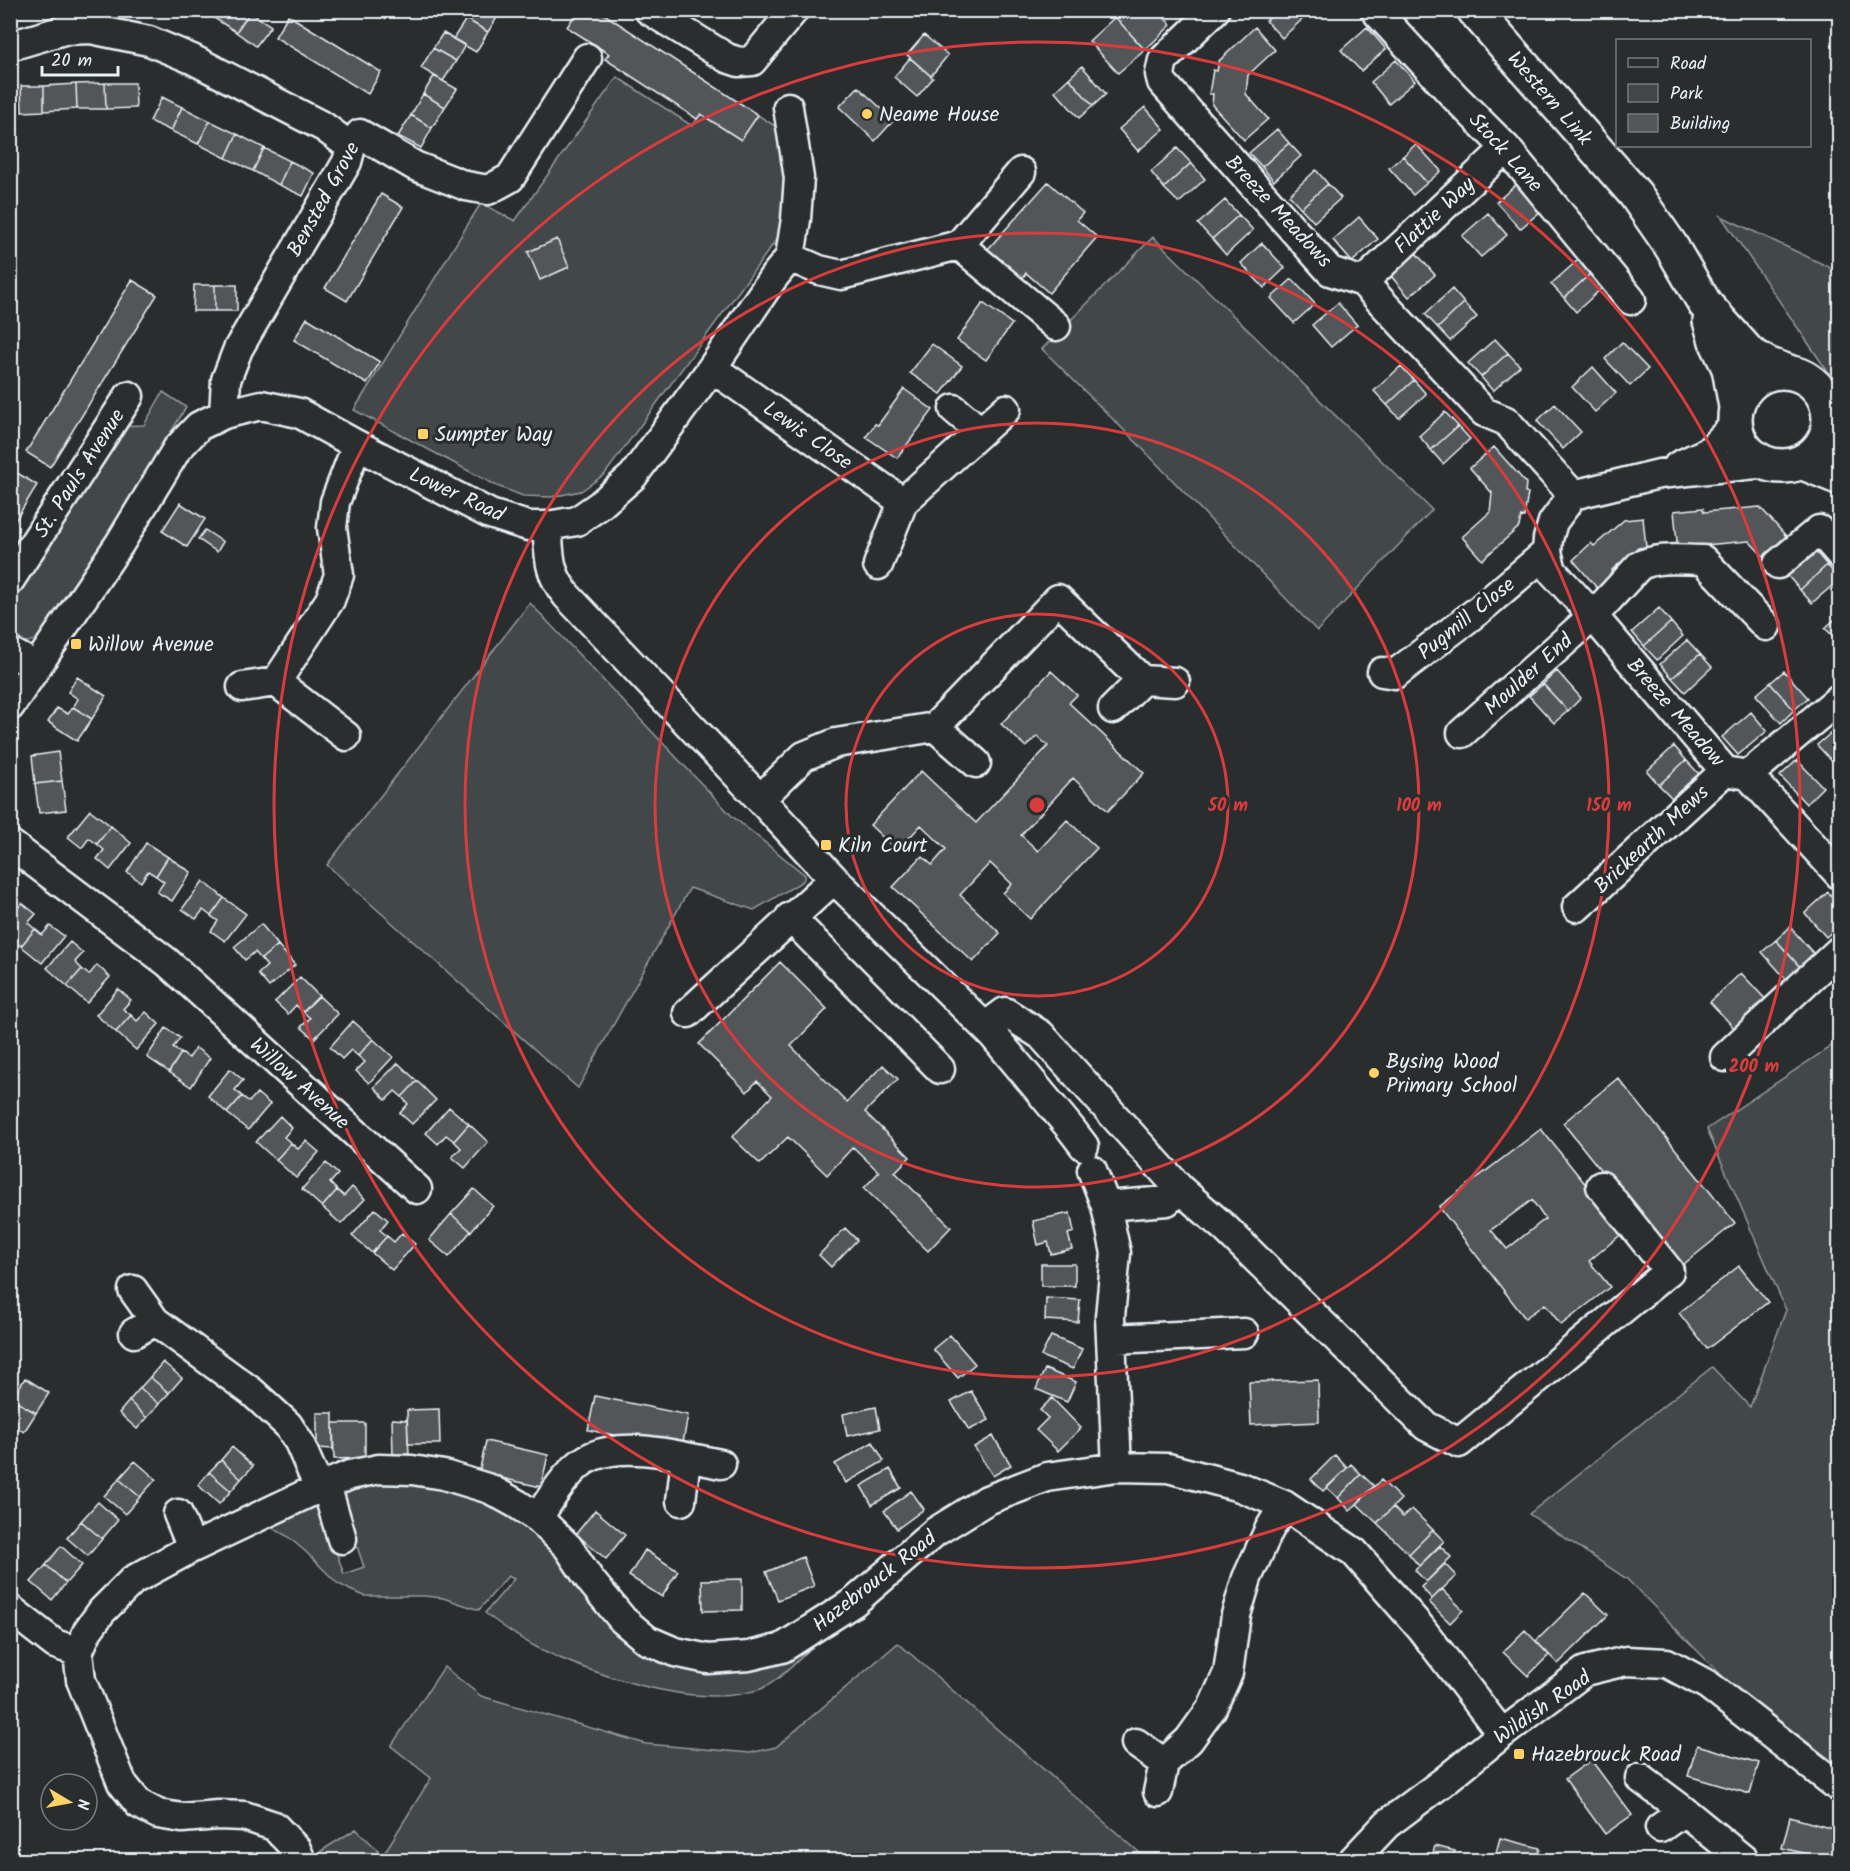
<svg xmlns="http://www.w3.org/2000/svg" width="1850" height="1871" font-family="Kalam,sans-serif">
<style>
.green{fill:#424648;stroke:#959ca0;stroke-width:1.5}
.building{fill:#535759;stroke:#e8f1f8;stroke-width:1.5;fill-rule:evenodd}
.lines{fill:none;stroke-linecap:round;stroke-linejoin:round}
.minor-casing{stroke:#e8f1f8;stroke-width:33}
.major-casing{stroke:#e8f1f8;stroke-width:38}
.minor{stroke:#2a2d2e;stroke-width:28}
.major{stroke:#2a2d2e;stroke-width:33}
.ring{fill:none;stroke:#d83c3d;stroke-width:3}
.poi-dot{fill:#ffd166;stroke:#2a2d2e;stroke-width:2}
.labels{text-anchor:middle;stroke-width:6;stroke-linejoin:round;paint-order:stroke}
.street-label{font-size:21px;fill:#e8f1f8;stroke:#2a2d2e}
.poi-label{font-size:21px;fill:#e8f1f8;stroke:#2a2d2e;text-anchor:start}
.centre{fill:#d83c3d;stroke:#2a2d2e;stroke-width:3}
.ring-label{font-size:18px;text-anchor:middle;font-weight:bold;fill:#d83c3d;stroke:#2a2d2e;stroke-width:6;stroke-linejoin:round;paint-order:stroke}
</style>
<rect width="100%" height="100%" fill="#2a2d2e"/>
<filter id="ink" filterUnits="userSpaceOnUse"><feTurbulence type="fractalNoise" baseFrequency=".0167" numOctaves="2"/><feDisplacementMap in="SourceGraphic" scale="12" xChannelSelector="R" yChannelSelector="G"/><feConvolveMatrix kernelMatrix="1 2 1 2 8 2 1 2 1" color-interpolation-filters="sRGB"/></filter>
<g filter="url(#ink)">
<path class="green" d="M617 77 692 126 701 114 741 140 758 115 778 128 788 169 783 227 777 239 605 474 581 491 551 497 523 496 497 486 354 410 481 203 515 221Z
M1721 216 1829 267 1839 279V388Z
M1153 237 1432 510 1317 631 1137 443 1042 349Z
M163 392 186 407 113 529 45 634C34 642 24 645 11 638L10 602 121 426 144 425Z
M530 603 732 816 805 875 803 881 754 910 690 888 578 1088 327 865Z
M1839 1041V1766L1729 1683 1627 1579 1529 1514 1712 1367 1750 1407 1786 1310 1707 1129Z
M377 1479 466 1491 523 1520 661 1657 822 1637C805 1653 784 1677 763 1688 757 1691 748 1692 741 1694 682 1704 591 1674 538 1648 519 1638 502 1626 485 1613L514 1579 508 1576 479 1610 443 1598 424 1596H365L352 1591 337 1583 306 1552 287 1536 267 1525 318 1501 344 1574 364 1567 343 1504 342 1491Z
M898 1643 1148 1860H321V1851L356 1829 383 1855 431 1778 391 1746 444 1667 481 1696 646 1744 750 1753 776 1747Z"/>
<path class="building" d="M215 10H248L250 12 236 32 211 16Z
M471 10H500L501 11 488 32 466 19Z
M578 10H598L758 115 741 140 701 114 697 119 605 59 609 54 567 27Z
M1122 10H1157L1171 25 1145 50 1115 17Z
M1278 10H1303L1307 15 1282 38 1266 21Z
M250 12 271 26 256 46 236 32Z
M288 15 381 72 368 94 275 37Z
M1115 17 1145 50 1118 73 1089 41Z
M466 19 488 32 476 52 453 39Z
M1255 27 1275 50 1248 75 1246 94 1268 119 1244 140 1212 105 1213 94H1209L1213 70 1217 71 1219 61Z
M1367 27 1386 49 1361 71 1341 50Z
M443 33 465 45 456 61 433 48Z
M924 35 948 55 931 76 907 55Z
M433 48 456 61 443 81 421 68Z
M910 58 933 78 917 97 894 77Z
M1396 60 1415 81 1389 104 1371 82Z
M1082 66 1106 94 1093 106 1069 78Z
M434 76 457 89 445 107 423 94Z
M1069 78 1093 106 1079 118 1055 91Z
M105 83H135L136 108 106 109Z
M105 83 106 109H77L76 84Z
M76 84 77 109 44 111V86Z
M21 86H44V111L22 112Z
M858 87 894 120 875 141 839 107Z
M423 94 445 107 432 128 411 115Z
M162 97 182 107 171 131 150 121Z
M182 107 210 121 198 144 171 131Z
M1145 107 1164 129 1138 151 1119 129Z
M411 115 432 128 421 148 398 136Z
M210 121 237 134 226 158 198 144Z
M1277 129 1289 143 1262 167 1249 153Z
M237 134 264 148 253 171 226 158Z
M1289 143 1301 156 1274 181 1262 167Z
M1416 144 1441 171 1427 183 1403 156Z
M264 148 290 161 279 185 253 171Z
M1177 148 1191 163 1164 188 1151 172Z
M1403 156 1427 183 1413 195 1389 168Z
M290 161 314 173 303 196 279 185Z
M1191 163 1205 179 1179 203 1164 188Z
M1316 170 1328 184 1301 208 1289 195Z
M1048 182 1083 213 1077 220 1097 237 1049 293 1026 273 1022 279 988 249Z
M1328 184 1341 198 1314 222 1301 208Z
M1517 184 1541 211 1520 229 1496 202Z
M381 194 403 207 347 301 325 288Z
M1225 200 1239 215 1212 239 1198 224Z
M1488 213 1507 235 1481 257 1462 236Z
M1239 215 1253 230 1226 255 1212 239Z
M1359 217 1378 239 1352 262 1333 240Z
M557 239 569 267 540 280 528 252Z
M1262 243 1285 268 1264 288 1241 263Z
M1416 253 1435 275 1409 297 1390 275Z
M1578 260 1591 273 1564 298 1551 284Z
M1591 273 1603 287 1576 312 1564 298Z
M1292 279 1315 304 1294 323 1271 298Z
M132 280 157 295 50 467 26 452Z
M194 285H215V311H193Z
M215 285H237V311H215Z
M1452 289 1464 303 1438 328 1425 314Z
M983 303 1012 324 986 360 957 340Z
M1338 303 1357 325 1331 347 1312 325Z
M1464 303 1477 317 1450 341 1438 328Z
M307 318 380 362 367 384 294 340Z
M1495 339 1508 353 1481 377 1468 363Z
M1622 342 1648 369 1630 386 1605 359Z
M932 344 962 366 941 394 910 373Z
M1508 353 1520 366 1493 391 1481 377Z
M1401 366 1414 380 1387 405 1374 391Z
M1593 367 1616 393 1595 412 1572 387Z
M1414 380 1426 394 1399 418 1387 405Z
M904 389 933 410 897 458 866 437 875 424 878 425Z
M1555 404 1581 432 1563 449 1537 421Z
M1445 412 1458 426 1431 450 1419 436Z
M1458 426 1470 439 1443 464 1431 450Z
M1494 447 1526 483 1525 493H1528L1524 517 1521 516 1519 527 1482 560 1462 537 1490 512 1492 493 1470 468Z
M14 471 37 485 10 529V477Z
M180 503 205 519 187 547 162 531Z
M1760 507 1786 536 1764 557 1749 541 1705 545V550L1678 552 1674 511 1703 508 1704 512Z
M1643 518 1646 547 1638 548 1612 570 1614 573 1597 588 1573 560 1591 543 1594 546 1624 520Z
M205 530 223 542 217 552 198 539Z
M1815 551 1827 565 1800 590 1788 576Z
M1827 565 1840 579 1812 603 1800 590Z
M1659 608 1671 622 1644 646 1632 632Z
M1840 615V643L1825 628Z
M1671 622 1683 636 1657 660 1644 646Z
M1687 640 1700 654 1672 678 1660 664Z
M1700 654 1712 667 1685 692 1672 678Z
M1051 671 1077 695 1069 703 1144 773 1108 811 1073 778 1021 835 1038 851 1067 820 1097 848 1030 919 1003 893 1012 884 990 863 960 895 1000 933 973 962 893 887 922 856 932 865 946 849 921 825 897 851 870 825 921 771 976 823 1048 746 1037 736 1026 747 1001 724Z
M1557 671 1581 698 1568 711 1543 684Z
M1784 671 1808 698 1794 710 1770 683Z
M77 677 106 696 92 719 73 707 78 699 68 692Z
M1770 683 1794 710 1781 723 1756 695Z
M1543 684 1568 711 1554 723 1529 696Z
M73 707 92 719 77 741 48 722 57 708 68 714Z
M1751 712 1767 731 1738 755 1722 737Z
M1831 733 1840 742V770L1817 745Z
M1674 746 1686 760 1659 785 1647 771Z
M58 752 62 781 35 784 32 756Z
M1686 760 1699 774 1672 798 1659 785Z
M1797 760 1823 787 1806 804 1780 776Z
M62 781 66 810 39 813 35 784Z
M90 810 111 826 97 844 89 838 82 848 68 837Z
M111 826 131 843 110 870 97 859 104 850 97 844Z
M146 843 168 857 156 876 148 871 141 882 127 872Z
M168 857 191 872 172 901 157 892 164 882 156 876Z
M203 881 224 898 211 916 203 910 196 919 182 909Z
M1828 892 1840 905V925L1826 937 1805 913Z
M224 898 246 914 225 941 211 931 218 921 211 916Z
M22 903 36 914 28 923 35 929 21 946 10 938V917Z
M261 924 278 945 261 959 255 952 245 960 234 947Z
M50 926 64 936 42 963 21 946 35 929 42 935Z
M1790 927 1814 954 1800 967 1776 940Z
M1776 940 1800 967 1786 979 1762 952Z
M70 942 83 953 75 962 82 969 67 986 47 968Z
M278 945 295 965 269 987 258 974 267 966 261 959Z
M780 962 827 1009 791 1046 847 1102 883 1065 898 1079 865 1112 910 1157 895 1172 951 1227 928 1251 864 1188 879 1172 853 1147 827 1175 788 1137 760 1164 732 1137 772 1096 757 1081 747 1092 699 1044Z
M97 965 110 977 87 1003 67 986 82 969 89 975Z
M1741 973 1768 1002 1737 1031 1710 1002Z
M300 977 319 996 303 1012 296 1005 288 1014 275 1002Z
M118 989 131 1000 123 1009 131 1015 116 1032 96 1015Z
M319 996 338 1014 314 1039 301 1027 310 1018 303 1012Z
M146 1012 159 1024 136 1050 116 1032 131 1015 137 1021Z
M353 1021 373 1039 358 1056 351 1050 342 1059 330 1047Z
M166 1028 180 1038 173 1048 181 1053 169 1072 147 1057Z
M373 1039 393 1057 369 1083 356 1071 365 1062 358 1056Z
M196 1048 210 1058 191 1087 169 1072 181 1053 189 1058Z
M398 1063 417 1081 402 1097 395 1091 386 1100 374 1087Z
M230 1069 243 1080 235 1090 242 1096 227 1113 208 1096Z
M1618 1078 1735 1223 1679 1268 1563 1123Z
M417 1081 436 1100 412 1124 400 1113 408 1104 402 1097Z
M257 1093 270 1104 248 1130 227 1113 242 1096 249 1102Z
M449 1107 469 1124 454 1141 446 1135 438 1144 426 1133Z
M280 1116 292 1128 284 1137 291 1143 276 1160 256 1142Z
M469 1124 488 1142 465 1168 452 1157 461 1148 454 1141Z
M1541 1129 1624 1232 1589 1261 1610 1287 1561 1325 1545 1304 1525 1318 1439 1207ZM1532 1200 1545 1219 1507 1249 1491 1230Z
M306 1141 319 1152 296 1178 276 1160 291 1143 298 1149Z
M326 1163 338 1174 330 1183 337 1190 322 1207 302 1189Z
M352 1187 365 1199 341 1224 322 1207 337 1190 344 1196Z
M474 1189 493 1206 471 1231 451 1214Z
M375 1209 388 1220 380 1230 387 1236 372 1253 352 1236Z
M1070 1213 1074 1232 1068 1234 1072 1249 1051 1254 1048 1242 1038 1245 1033 1221Z
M451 1214 471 1231 449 1257 429 1240Z
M845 1228 857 1240 831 1267 819 1255Z
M402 1233 415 1244 392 1270 372 1253 387 1236 394 1242Z
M1041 1264H1075V1286H1041Z
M1739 1266 1768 1302 1707 1349 1679 1313Z
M1046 1298 1080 1300 1078 1322 1045 1320Z
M950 1335 975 1364 958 1378 933 1349Z
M1051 1336 1082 1349 1073 1369 1041 1356Z
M163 1362 182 1378 169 1393 150 1377Z
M1045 1369 1076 1382 1067 1402 1036 1389Z
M150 1377 169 1393 159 1404 140 1388Z
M25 1378 49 1393 36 1413 12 1399Z
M1318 1380 1319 1422 1251 1425 1249 1382Z
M140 1388 159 1404 147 1418 129 1401Z
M971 1391 989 1420 969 1430 951 1402Z
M595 1396 688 1415 682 1448 588 1430Z
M1052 1398 1081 1428 1058 1451 1036 1430 1048 1418 1040 1410Z
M12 1399 36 1413 24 1432 10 1424V1402Z
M129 1401 147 1418 137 1429 119 1413Z
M876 1407 880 1429 847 1436 843 1414Z
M439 1409 440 1444H408L407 1410Z
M317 1413H333V1449L317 1448Z
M392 1419 407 1420 409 1454 393 1455Z
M333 1423H365V1458L334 1459Z
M993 1436 1011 1465 993 1476 974 1447Z
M486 1441 548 1455 541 1487 479 1473Z
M873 1442 884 1461 846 1483 835 1464Z
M232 1447 253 1466 241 1479 221 1460Z
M1335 1455 1347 1468 1323 1491 1311 1479Z
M221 1460 241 1479 231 1491 209 1472Z
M135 1461 156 1479 140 1497 119 1479Z
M1351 1464 1361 1474 1338 1498 1327 1488Z
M890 1469 901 1488 872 1505 861 1486Z
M209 1472 231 1491 219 1504 198 1485Z
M1361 1474 1374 1486 1350 1511 1338 1498Z
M119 1479 140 1497 125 1514 104 1496Z
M1381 1480 1401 1499 1377 1523 1357 1504Z
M911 1491 924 1509 897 1529 884 1511Z
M98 1502 118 1520 102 1539 81 1521Z
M1393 1507 1403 1517 1412 1509 1433 1530 1409 1554 1377 1523Z
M595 1510 625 1535 606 1559 576 1534Z
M81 1521 102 1539 88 1556 67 1538Z
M1433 1530 1444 1541 1419 1566 1409 1554Z
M61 1546 82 1565 66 1583 46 1565Z
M1440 1546 1451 1557 1426 1582 1415 1570Z
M645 1550 678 1571 662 1597 629 1576Z
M803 1557 814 1586 778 1600 766 1572Z
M1445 1564 1456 1576 1432 1599 1421 1587Z
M46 1565 66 1583 52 1600 31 1582Z
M742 1579V1610L703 1611 702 1580Z
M1442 1589 1463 1610 1450 1623 1429 1602Z
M1585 1593 1608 1615 1558 1664 1536 1641Z
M1525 1630 1549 1655 1528 1676 1503 1652Z
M1697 1745 1759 1763 1750 1794 1688 1776Z
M1591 1760 1632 1815 1605 1834 1565 1779Z
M1790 1817 1840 1831 1831 1860 1782 1848Z
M1500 1838 1540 1848 1536 1860H1494Z
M1435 1846 1455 1851 1452 1860H1431Z"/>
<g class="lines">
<defs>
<path id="minor" d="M649 10 727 58 739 62 752 61 794 10
M1215 10 1163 60 1160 74 1162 82 1330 271 1363 282 1484 412 1506 421 1573 495
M1375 10 1455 97 1506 148 1631 300
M10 46 64 30 91 29 149 41 192 59 324 127 351 147
M959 245 1021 172
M790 257 819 270 841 275 959 245 1056 326
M1363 282 1506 148
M712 368 903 502
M954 409 980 431
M224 414 226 380 238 349 347 162 351 147 360 134 415 166 466 186 488 190 510 178 587 58
M1766 463 1659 474 1573 495 1553 522 1548 539 1547 552 1552 571 1593 616 1725 771 1748 775 1840 875
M1678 466 1708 452 1735 425
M547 526C550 556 547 571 567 596L760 799 834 879 993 1035 1071 1129 1084 1146
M1778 564 1819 530 1840 554
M878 565 903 502 1006 409
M10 580 129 396
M10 652 36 666
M1382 672 1395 674 1479 610 1547 552
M242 687 276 682
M10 706 120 543 177 449 199 426 224 414 261 405 299 413 357 445 490 514 528 526H547L577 521 600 505 633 476 712 368 773 278 790 257 796 219 799 178 788 107
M1113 709 1142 680 1175 682
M935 727 976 763
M1462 733 1593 616 1639 566C1658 556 1682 560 1703 560L1766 626
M346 736 276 682 330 600 339 575 332 528 335 502 357 445
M1748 775 1840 698
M760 799 804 756 836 743 935 727 1058 599 1142 680
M10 844 167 962 417 1189
M1577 907 1725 771
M790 917 940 1069
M688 1013 834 879
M985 1027 1005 1012 1041 1035 1180 1189 1226 1229 1426 1426 1459 1443 1669 1271 1601 1186
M1725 1057 1840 950
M1092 1170 1106 1206 1116 1253 1110 1317 1117 1467
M1106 1206 1167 1201 1180 1189
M133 1290 155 1321 252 1392 288 1425 299 1442 319 1488
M134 1333 155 1321
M1111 1339 1244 1333
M326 1485 342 1539
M681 1501 686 1458
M178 1514 192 1548
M538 1518C551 1498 570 1465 593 1456 631 1441 682 1457 721 1464
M10 1609 55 1644 78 1652
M1136 1743 1164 1763
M1640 1778 1684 1811 1744 1860
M1158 1792 1164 1763 1189 1740 1212 1708 1228 1673 1236 1615 1247 1578 1269 1530 1284 1505
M1660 1828 1684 1811
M301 1860 296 1849 274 1826 244 1816 218 1815 182 1818 158 1814 139 1804 122 1783 81 1680 78 1652 88 1630 102 1611 133 1580 192 1548 319 1488 350 1475 379 1469 412 1470 444 1475 490 1489 517 1504 538 1518 568 1547 590 1580 623 1620 647 1640 675 1652 708 1659 749 1656 782 1648 854 1602 935 1532 987 1500 1047 1477 1117 1467 1168 1468 1240 1487 1284 1505 1354 1552 1420 1627 1502 1734
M1353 1860 1387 1824 1443 1782 1502 1734 1585 1671 1626 1661 1667 1663 1708 1685 1840 1788"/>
<path id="major" d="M1474 10 1635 194 1671 246 1705 304 1749 353 1767 364 1789 372
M1710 321 1716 341 1729 368 1736 407
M1735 419a47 47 0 1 1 94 0a47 47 0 1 1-94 0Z
M1801 462 1840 478"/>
</defs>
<use href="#minor" class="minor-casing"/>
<use href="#major" class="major-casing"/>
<use href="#minor" class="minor"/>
<use href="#major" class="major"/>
</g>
</g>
<g class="ring">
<circle cx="1037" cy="805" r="191"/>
<circle cx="1037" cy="805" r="382"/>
<circle cx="1037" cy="805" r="572"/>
<circle cx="1037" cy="805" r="763"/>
</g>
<g class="poi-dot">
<circle cx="867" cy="114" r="6"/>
<rect x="417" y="428" width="12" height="12" rx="3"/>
<rect x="70" y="638" width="12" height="12" rx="3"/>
<rect x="820" y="839" width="12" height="12" rx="3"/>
<circle cx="1374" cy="1073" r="6"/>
<rect x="1513" y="1748" width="12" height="12" rx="3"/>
</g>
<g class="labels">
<g class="street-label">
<text transform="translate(1550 98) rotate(49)" y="7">Western Link</text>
<text transform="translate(1506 152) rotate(48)" y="7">Stock Lane</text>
<text transform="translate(323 199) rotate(-61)" y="7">Bensted Grove</text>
<text transform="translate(1279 211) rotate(47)" y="7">Breeze Meadows</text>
<text transform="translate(1434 215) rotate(-43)" y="7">Flattie Way</text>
<text transform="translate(808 435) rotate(35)" y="7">Lewis Close</text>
<text transform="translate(79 473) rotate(-57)" y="7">St. Pauls Avenue</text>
<text transform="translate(457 494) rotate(25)" y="7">Lower Road</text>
<text transform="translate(1466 618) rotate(-39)" y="7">Pugmill Close</text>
<text transform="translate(1528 674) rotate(-42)" y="7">Moulder End</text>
<text transform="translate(1676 712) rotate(49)" y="7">Breeze Meadow</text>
<text transform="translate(1651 839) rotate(-43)" y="7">Brickearth Mews</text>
<text transform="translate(300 1083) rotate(42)" y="7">Willow Avenue</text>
<text transform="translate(874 1581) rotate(-38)" y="7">Hazebrouck Road</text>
<text transform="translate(1542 1707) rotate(-35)" y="7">Wildish Road</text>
</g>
<g class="poi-label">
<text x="879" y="121">Neame House</text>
<text x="435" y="441">Sumpter Way</text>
<text x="88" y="651">Willow Avenue</text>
<text x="838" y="852">Kiln Court</text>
<text x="1386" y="1068">Bysing Wood<tspan x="1386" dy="24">Primary School</tspan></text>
<text x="1531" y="1761">Hazebrouck Road</text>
</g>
</g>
<circle cx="1037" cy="805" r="9" class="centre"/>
<g class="ring-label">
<text x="1228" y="811">50 m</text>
<text x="1419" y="811">100 m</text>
<text x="1609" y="811">150 m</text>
<text x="1754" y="1072">200 m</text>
</g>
<rect width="1850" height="1871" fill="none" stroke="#2a2d2e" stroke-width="36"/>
<rect x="18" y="18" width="1814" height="1835" fill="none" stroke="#e8f1f8" stroke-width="2" filter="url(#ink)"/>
<rect x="1616" y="39" width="195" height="108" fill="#2a2d2e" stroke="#767b7f" stroke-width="1.5"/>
<rect x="1628" y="58" width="30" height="9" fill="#2a2d2e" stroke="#767b7f" stroke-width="1.5"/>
<text x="1670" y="69" font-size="18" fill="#e8f1f8">Road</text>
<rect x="1628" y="84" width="30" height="18" fill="#424648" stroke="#767b7f" stroke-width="1.5"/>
<text x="1670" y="99" font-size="18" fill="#e8f1f8">Park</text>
<rect x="1628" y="114" width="30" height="18" fill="#535759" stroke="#767b7f" stroke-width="1.5"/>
<text x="1670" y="129" font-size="18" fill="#e8f1f8">Building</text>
<g transform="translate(69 1802) rotate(100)"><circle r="28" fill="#2a2d2e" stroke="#767b7f" stroke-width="1.5"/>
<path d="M0-4.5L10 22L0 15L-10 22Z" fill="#ffd166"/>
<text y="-9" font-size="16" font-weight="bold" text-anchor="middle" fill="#e8f1f8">N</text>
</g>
<path d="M42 66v9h76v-9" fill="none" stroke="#e8f1f8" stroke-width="3"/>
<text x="51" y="66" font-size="18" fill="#e8f1f8" stroke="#2a2d2e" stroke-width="4.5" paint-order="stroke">20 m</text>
</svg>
